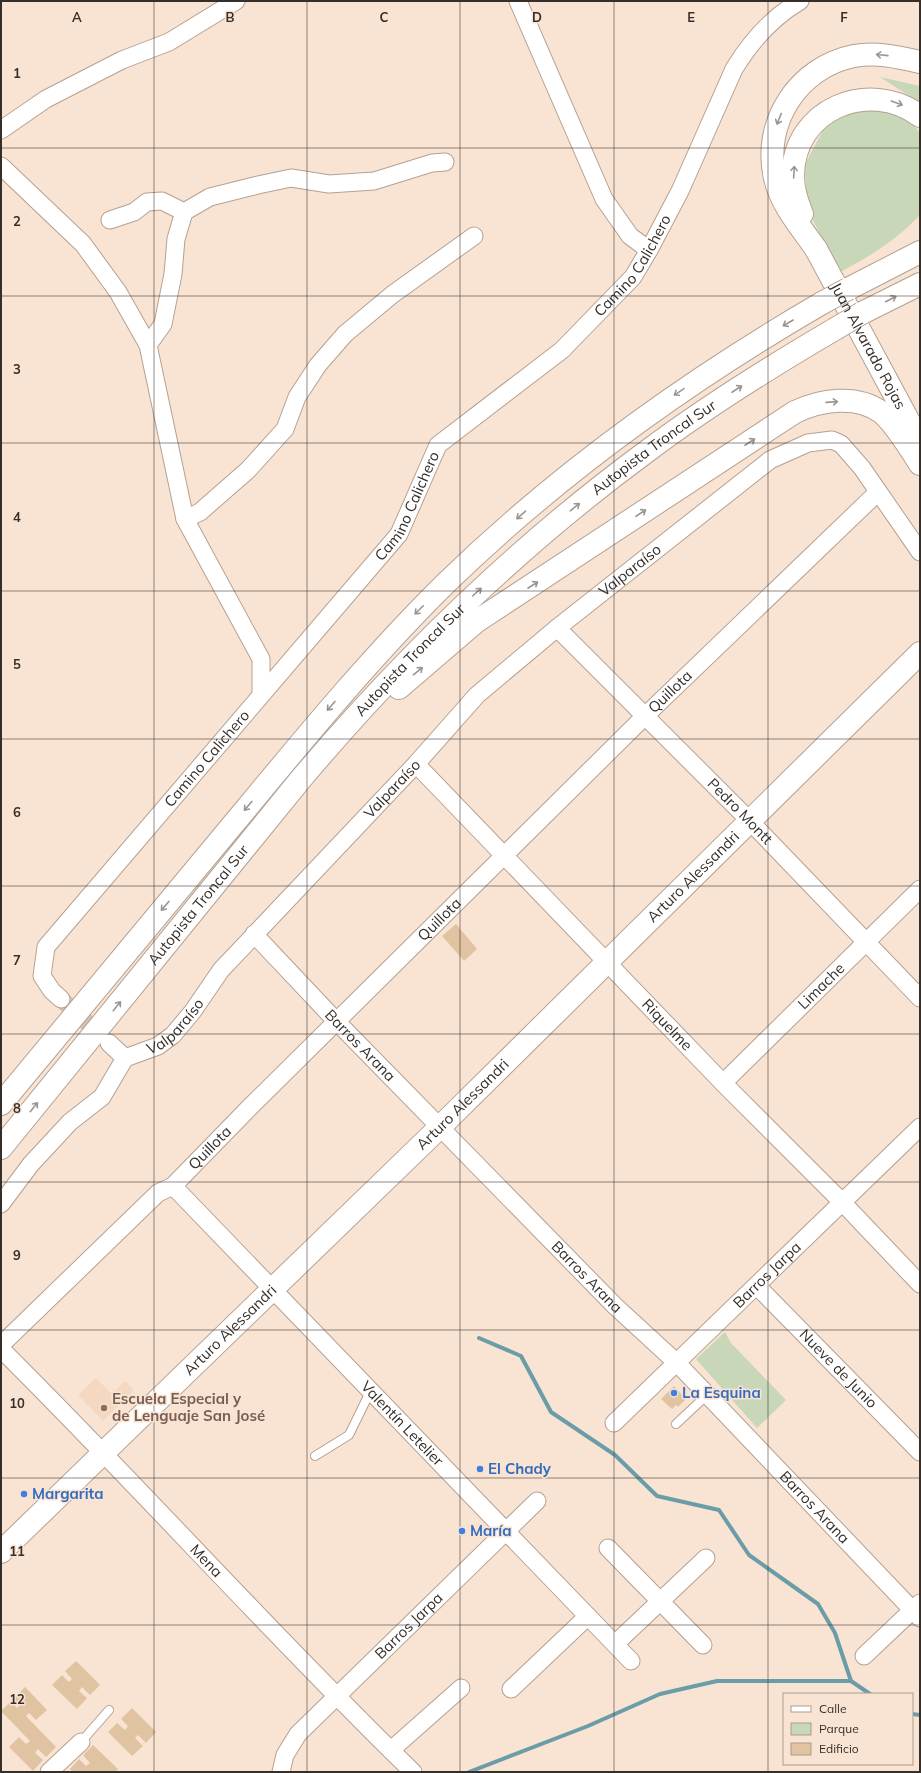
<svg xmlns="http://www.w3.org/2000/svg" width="921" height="1773" font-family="Mulish,sans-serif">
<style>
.built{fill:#f4d8c2}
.green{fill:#c7d7b8}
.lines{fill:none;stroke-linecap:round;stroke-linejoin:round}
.stream{stroke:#6b9da8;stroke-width:4}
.building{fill:#e0c3a1}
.minor-tunnel{stroke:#d2c0b1;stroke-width:17;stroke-dasharray:17 8;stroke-linecap:butt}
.service-casing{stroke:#b5a191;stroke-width:10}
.minor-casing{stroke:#b5a191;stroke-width:19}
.secondary-casing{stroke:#b5a191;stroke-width:24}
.motorway-casing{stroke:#b5a191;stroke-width:24}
.service{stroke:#fff;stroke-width:8}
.minor{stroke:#fff;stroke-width:17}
.secondary{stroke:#fff;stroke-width:22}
.motorway{stroke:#fff;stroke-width:22}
.motorway-bridge-casing{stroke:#b5a191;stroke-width:24;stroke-linecap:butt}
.motorway-bridge{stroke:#fff;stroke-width:22}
.oneway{stroke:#9a9694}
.grid{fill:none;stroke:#362e28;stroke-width:1;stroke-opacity:0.55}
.shop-dot{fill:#3f7fe0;stroke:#f9e4d3;stroke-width:1.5}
.education-dot{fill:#8d6e63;stroke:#f9e4d3;stroke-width:1.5}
.labels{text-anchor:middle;stroke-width:3;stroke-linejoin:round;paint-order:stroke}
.street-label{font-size:15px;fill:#362e28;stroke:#f9e4d3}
.shop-label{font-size:15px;font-weight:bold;fill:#366cbe;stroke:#f9e4d3;text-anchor:start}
.education-label{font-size:15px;font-weight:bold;fill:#785e54;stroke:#f9e4d3;text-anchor:start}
.grid-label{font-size:13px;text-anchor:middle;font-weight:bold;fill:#362e28;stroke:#f9e4d3;stroke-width:3;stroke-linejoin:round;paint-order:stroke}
</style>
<rect width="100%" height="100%" fill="#f9e4d3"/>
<path class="built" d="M96 1378 112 1394 125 1381 134 1390 103 1421 78 1395Z"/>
<path class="green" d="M880 77 920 86V103Z
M878 107 908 118 920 133V215C895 241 871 256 840 272L807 209 805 164 828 121 850 109Z
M725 1332 731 1343 786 1400 757 1428 696 1359Z"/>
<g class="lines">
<path class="stream" d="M479 1338 521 1356 551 1412 615 1455 657 1496 719 1510 749 1555 818 1604 835 1633 851 1681
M912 1714 920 1715
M469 1772 588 1726 660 1694 717 1681H851L870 1694"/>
</g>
<path class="building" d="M456 924 477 949 464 961 442 936Z
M674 1386 686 1399 678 1407 676 1405 672 1409 661 1399Z
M76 1661 100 1685 90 1695 82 1687 79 1691 87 1698 77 1709 52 1685 62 1675 69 1682 72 1679 65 1671Z
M25 1687 47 1710 36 1720 29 1713 26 1716 56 1747 46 1757 38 1749 35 1753 43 1760 33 1771 9 1747 19 1737 26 1744 30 1741 1 1711 11 1701 17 1708 20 1705 14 1698Z
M132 1708 156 1732 146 1743 138 1735 135 1738 143 1746 132 1756 108 1732 117 1723 125 1730 128 1726 121 1719Z
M93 1745 118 1769 115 1772H73L70 1769 79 1759 86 1766 90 1763 83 1755Z"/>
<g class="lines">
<path class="minor-tunnel" d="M61 999 105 1039"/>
<defs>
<path id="service" d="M676 1424 707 1395
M315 1456 349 1435 370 1392
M81 1742 109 1710"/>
<g id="minor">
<path d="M518 1 604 199 630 236 649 250"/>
<path d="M1 130 46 99 122 60 169 42 236 1"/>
<path d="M1 166 83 244 118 292 148 345 185 519 261 659V694"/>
<path d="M110 220 134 212 147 202 162 201 184 212 210 197 258 185 291 178 329 184 374 181 432 163 445 162"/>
<path d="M148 345 163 324 173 274 176 239 184 212"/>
<path d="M185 519 200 512 248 470 285 429 297 397 318 365 345 334 393 294 474 236"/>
<path id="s1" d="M557 628 742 813 920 998"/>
<path id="s2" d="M416 764 723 1083 843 1203 920 1284"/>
<path id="s3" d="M254 934 337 1022 615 1306 677 1363 920 1618"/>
<path id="s4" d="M61 999 52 991 42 976 46 947 399 534 438 445 562 350 633 277 649 250 680 191 734 69C751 41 771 18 800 1"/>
<path d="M109 1043 125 1058"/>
<path id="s5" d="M723 1083 920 889"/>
<path id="s6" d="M173 1186 631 1661"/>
<path id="s7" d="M1 1204 31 1164 70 1122 102 1097 125 1058 158 1046 173 1035 193 1011 221 970 416 764 477 695 557 628 770 460 808 443 832 440 841 444 862 468 920 552"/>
<path id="s8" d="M757 1286 920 1452"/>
<path id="s9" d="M1 1345 158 1193 173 1186 249 1108 645 716 878 492"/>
<path id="s10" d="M1 1349C141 1488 272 1635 413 1772"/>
<path id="s11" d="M614 1423 920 1127"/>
<path d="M608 1548 703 1645"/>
<path d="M615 1644 706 1558"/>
<path d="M864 1656 920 1603"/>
<path d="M511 1689 588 1616"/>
<path d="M391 1750 461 1688"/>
<path d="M49 1772 81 1742"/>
<path id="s12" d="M281 1772 285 1755 298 1734 537 1501"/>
</g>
<g id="secondary">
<path id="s13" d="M816 249 920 442"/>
<path id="s14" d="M1 1552 440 1127 920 653"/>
</g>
<g id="motorway">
<path d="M802 214C797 201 793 190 793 176 793 109 869 78 920 116"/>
<path d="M816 249C801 227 781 205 775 178 762 123 798 67 854 56 876 52 898 57 920 62"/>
<path d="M848 289 920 252"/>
<path d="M862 313 920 284"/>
<path d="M399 688 477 621 795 412C820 400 856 394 881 412 894 422 911 450 920 464"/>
<path d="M1 1104C79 1010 157 916 235 822 303 740 370 658 446 583 559 473 686 382 822 303"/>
<path id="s15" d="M1 1148 300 780C403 658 517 547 646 452 706 407 770 367 835 329"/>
</g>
</defs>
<use href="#service" class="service-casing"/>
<use href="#minor" class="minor-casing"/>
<use href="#secondary" class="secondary-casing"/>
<use href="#motorway" class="motorway-casing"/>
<use href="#service" class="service"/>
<use href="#minor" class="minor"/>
<use href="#secondary" class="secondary"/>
<use href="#motorway" class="motorway"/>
<defs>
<path id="motorway-bridge" d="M822 303 848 289
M835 329 862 313"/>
</defs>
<use href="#motorway-bridge" class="motorway-bridge-casing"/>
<use href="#motorway-bridge" class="motorway-bridge"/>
</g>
<defs><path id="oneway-shaft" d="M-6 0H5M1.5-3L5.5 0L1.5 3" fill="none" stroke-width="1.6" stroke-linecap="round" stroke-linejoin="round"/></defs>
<g class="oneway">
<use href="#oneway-shaft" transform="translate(882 55) rotate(-174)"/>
<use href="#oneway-shaft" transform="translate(897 103) rotate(20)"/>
<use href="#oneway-shaft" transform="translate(779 119) rotate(112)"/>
<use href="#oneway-shaft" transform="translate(794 172) rotate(-87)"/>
<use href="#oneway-shaft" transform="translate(891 299) rotate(-27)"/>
<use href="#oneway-shaft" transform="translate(788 323) rotate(150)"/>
<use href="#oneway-shaft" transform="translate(737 389) rotate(-33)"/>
<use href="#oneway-shaft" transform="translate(679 392) rotate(146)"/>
<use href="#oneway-shaft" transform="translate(832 402) rotate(-4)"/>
<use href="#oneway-shaft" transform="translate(750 442) rotate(-33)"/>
<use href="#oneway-shaft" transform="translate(575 507) rotate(-39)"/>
<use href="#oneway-shaft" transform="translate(641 513) rotate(-33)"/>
<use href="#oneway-shaft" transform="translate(521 515) rotate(139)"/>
<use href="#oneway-shaft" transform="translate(533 585) rotate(-33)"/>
<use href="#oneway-shaft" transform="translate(477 592) rotate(-42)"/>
<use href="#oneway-shaft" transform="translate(419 610) rotate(135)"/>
<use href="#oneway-shaft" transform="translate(418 671) rotate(-40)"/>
<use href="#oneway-shaft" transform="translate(331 706) rotate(131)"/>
<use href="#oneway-shaft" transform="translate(248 806) rotate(130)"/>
<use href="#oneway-shaft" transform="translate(165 906) rotate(130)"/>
<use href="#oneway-shaft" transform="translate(117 1006) rotate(-51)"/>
<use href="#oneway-shaft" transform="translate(34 1107) rotate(-51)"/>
</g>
<path class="grid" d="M154 1V1772M307 1V1772M460 1V1772M614 1V1772M768 1V1772M1 148H920M1 296H920M1 443H920M1 591H920M1 739H920M1 886H920M1 1034H920M1 1182H920M1 1330H920M1 1478H920M1 1625H920"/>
<g class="shop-dot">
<circle cx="674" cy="1393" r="4"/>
<circle cx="480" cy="1469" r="4"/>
<circle cx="24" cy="1494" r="4"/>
<circle cx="462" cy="1531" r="4"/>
</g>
<circle class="education-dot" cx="104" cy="1408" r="4"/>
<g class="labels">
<g class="street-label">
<text dy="5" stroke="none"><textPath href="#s4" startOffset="967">Camino Calichero</textPath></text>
<text dy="5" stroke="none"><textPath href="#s13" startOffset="110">Juan Alvarado Rojas</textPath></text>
<text dy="5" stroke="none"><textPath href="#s15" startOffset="961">Autopista Troncal Sur</textPath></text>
<text dy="5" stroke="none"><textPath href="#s4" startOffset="631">Camino Calichero</textPath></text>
<text dy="5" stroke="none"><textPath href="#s7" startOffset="901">Valparaíso</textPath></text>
<text dy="5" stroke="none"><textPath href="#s15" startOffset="637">Autopista Troncal Sur</textPath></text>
<text dy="5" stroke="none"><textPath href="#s9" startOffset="936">Quillota</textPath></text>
<text dy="5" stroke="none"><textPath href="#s4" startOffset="307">Camino Calichero</textPath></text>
<text dy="5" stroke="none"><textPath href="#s7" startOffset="577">Valparaíso</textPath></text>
<text dy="5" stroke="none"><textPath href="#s1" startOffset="259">Pedro Montt</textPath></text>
<text dy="5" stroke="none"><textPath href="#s14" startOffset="967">Arturo Alessandri</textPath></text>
<text dy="5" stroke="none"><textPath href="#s15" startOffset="313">Autopista Troncal Sur</textPath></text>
<text dy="5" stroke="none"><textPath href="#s9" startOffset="612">Quillota</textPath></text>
<text dy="5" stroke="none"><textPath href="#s5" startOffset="138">Limache</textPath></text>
<text dy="5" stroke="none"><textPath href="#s7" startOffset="254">Valparaíso</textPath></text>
<text dy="5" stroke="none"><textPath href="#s2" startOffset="362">Riquelme</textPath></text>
<text dy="5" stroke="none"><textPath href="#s3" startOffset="154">Barros Arana</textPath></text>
<text dy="5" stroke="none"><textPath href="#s14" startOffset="643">Arturo Alessandri</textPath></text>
<text dy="5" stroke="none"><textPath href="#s9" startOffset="288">Quillota</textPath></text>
<text dy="5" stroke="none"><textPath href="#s11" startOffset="213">Barros Jarpa</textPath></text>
<text dy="5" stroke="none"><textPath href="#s3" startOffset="478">Barros Arana</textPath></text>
<text dy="5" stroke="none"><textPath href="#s14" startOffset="319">Arturo Alessandri</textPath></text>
<text dy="5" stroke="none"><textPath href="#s8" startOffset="116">Nueve de Junio</textPath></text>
<text dy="5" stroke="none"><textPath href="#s6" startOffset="330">Valentín Letelier</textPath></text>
<text dy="5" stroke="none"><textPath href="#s3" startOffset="802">Barros Arana</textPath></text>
<text dy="5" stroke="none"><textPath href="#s10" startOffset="295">Mena</textPath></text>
<text dy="5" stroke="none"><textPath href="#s12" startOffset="197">Barros Jarpa</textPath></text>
</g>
<g class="shop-label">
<text x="682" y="1398">La Esquina</text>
<text x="488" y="1474">El Chady</text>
<text x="32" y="1499">Margarita</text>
<text x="470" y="1536">María</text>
</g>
<g class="education-label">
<text x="112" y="1404">Escuela Especial y<tspan x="112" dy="17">de Lenguaje San José</tspan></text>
</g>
</g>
<g class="grid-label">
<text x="77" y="22">A</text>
<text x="230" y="22">B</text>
<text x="384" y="22">C</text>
<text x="537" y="22">D</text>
<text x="691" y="22">E</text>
<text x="844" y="22">F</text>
<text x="17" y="78">1</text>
<text x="17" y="226">2</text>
<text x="17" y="374">3</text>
<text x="17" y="522">4</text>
<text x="17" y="669">5</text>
<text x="17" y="817">6</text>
<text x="17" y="965">7</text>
<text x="17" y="1113">8</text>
<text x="17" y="1260">9</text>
<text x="17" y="1408">10</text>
<text x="17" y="1556">11</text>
<text x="17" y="1704">12</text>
</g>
<rect width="921" height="1773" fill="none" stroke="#362e28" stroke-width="4"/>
<rect x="783" y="1693" width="130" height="72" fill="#f9e4d3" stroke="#ab9b8f"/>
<rect x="791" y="1706" width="20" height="6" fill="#ffffff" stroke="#ab9b8f"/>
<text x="819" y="1713" font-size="12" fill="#362e28">Calle</text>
<rect x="791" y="1723" width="20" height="12" fill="#c7d7b8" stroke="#ab9b8f"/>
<text x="819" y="1733" font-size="12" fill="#362e28">Parque</text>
<rect x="791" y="1743" width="20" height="12" fill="#e0c3a1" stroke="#ab9b8f"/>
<text x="819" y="1753" font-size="12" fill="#362e28">Edificio</text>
</svg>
